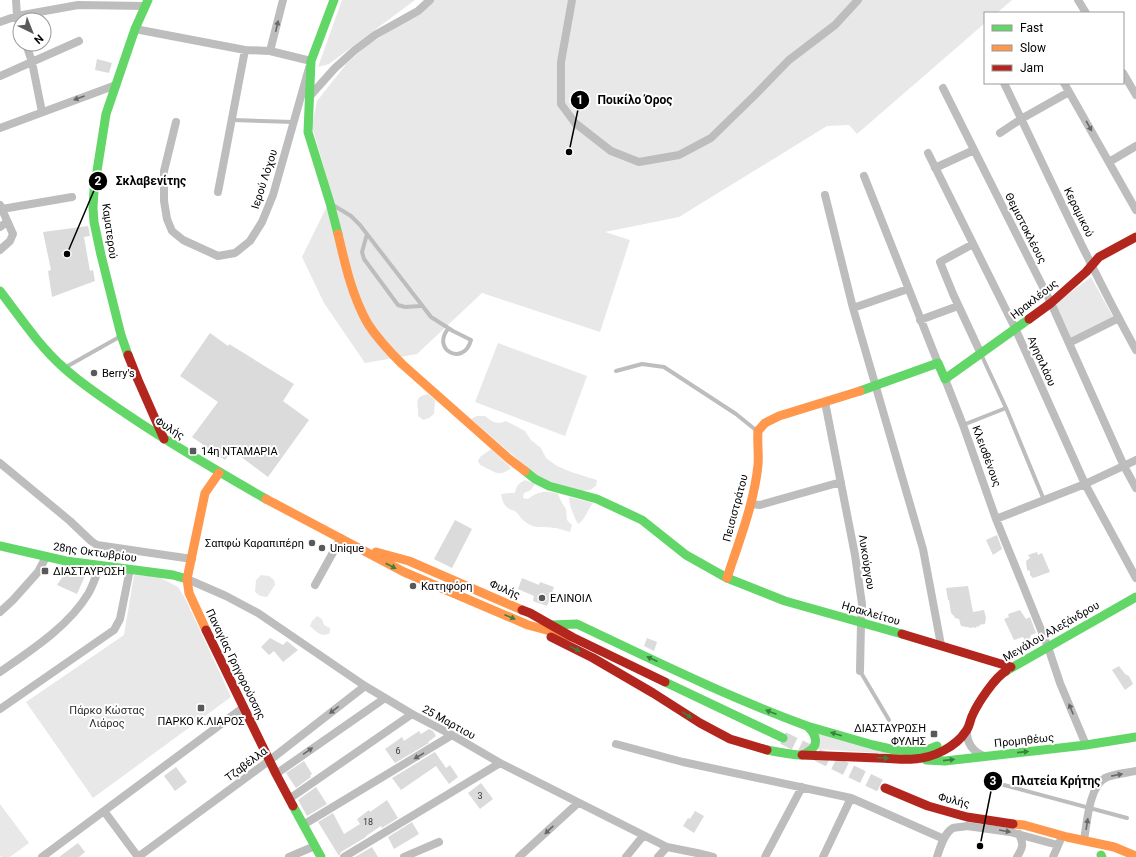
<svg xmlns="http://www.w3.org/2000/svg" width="1136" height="857" font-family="Roboto,sans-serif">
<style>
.green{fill:#e8e8e8}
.building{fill:#dbdbdb}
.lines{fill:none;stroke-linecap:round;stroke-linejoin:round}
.primary-tunnel{stroke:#d9d9d9;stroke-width:13;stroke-dasharray:13 6;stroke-linecap:butt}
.lane{stroke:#bdbdbd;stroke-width:4}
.street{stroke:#bdbdbd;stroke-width:8}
.fast{stroke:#63d668;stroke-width:9}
.slow{stroke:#ff974d;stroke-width:9}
.jam{stroke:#b3261e;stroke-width:9}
.oneway{fill:#686868}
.oneway2{fill:#3b803e}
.poi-dot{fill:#595959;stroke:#fff;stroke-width:1.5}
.labels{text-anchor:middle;stroke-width:4;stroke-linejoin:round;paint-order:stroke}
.number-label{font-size:9px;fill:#373737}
.street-label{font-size:11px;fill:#000;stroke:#fff}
.poi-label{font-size:11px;fill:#000;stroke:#fff;text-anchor:start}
.park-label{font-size:11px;fill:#2c2c2c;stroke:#fff}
.leader{fill:none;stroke:#000;stroke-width:1.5}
.callout-dot{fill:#000;stroke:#fff;stroke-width:1.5}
.mark-label{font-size:12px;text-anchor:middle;font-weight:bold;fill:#fff}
.callout-label{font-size:12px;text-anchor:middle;font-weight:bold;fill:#000;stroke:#fff;stroke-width:4;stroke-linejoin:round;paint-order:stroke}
</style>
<rect width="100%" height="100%" fill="#fff"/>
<path class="green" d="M342 0H415L329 64 318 67Z
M429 0H1012L997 13H985V23L857 134 849 125 827 126 679 217 605 232 630 240 600 332 482 293 417 354 365 363 324 303 302 257 332 196 312 126 317 101 347 63 369 44 411 18Z
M1091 277 1113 317 1071 340 1055 304Z
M498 343 587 376 565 436 475 402Z
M428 394 435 400 434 414 429 418 423 420 418 416C419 404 412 397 428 394Z
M477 416H485C493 422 496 425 506 421L525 431 531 440 541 448 546 458 557 466 571 472 597 480 596 486 590 490 581 491 539 478 471 419Z
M491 449 511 468C498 479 493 470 480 465L478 461 480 457Z
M525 480 535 484 531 490 524 493 523 498 528 499C538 491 547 490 558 494L561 501 566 509 567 520 572 525 570 532C565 531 559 528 555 528 543 526 535 530 524 521 521 519 520 515 516 512 514 510 510 510 508 508 503 505 502 499 501 494L509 493H515C516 486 519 483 525 480Z
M569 497 593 503C587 510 586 519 578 524 574 517 569 505 569 497Z
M134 575 159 577 178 587 185 598 231 697 93 798 26 702 124 635Z
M261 575 269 576 274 580 275 585 267 597 260 596 255 592 256 580Z
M317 616 322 619 324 625 330 628V633C321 638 317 632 310 626L312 621Z
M819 733 911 755 817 749Z
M0 804 29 843 10 857H1L0 855Z"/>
<path class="building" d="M97 59 112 63 109 73 95 70Z
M88 226 90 236 84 237 90 271 93 270 95 281 52 297 48 271 51 270 43 232Z
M210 333 228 346 229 344 294 384 283 401 309 420 268 477 232 450 225 460 192 437 218 402 180 376Z
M455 520 472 529 452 568 434 559Z
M997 535 1002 549 993 555 986 540Z
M1037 552 1038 555 1042 553 1050 572 1033 578 1030 575V571L1027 570 1026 561 1030 558 1028 555Z
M67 570 85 576 77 594 57 585Z
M522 578 539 585 540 582 554 587 547 606 533 601 534 596 518 589Z
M968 586 973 612 984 610 986 618 985 624 979 625 980 627 977 626 976 628 973 627 972 628 961 626 959 619 955 618 954 616 951 613 949 600H948L946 588Z
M1020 610 1026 619 1030 617 1036 633 1031 635 1027 645 1023 637 1014 640 1004 619 1009 617 1008 614Z
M270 638 283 645 287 641 298 650 283 662 274 651 269 655 261 647Z
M647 638 657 642 654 651 644 646Z
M1119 666 1125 674 1129 676 1133 684 1125 690 1112 670Z
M429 729 433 731 436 736 428 742 429 743 395 763 385 749 402 737 404 741 419 731 421 734Z
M435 752 446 768 450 765 458 777 449 784 436 766 401 790 392 778Z
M304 761 312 774 310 776 311 777 296 788 286 773Z
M176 767 187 782 175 791 164 776Z
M481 783 493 799 480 809 468 793Z
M316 787 327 804 307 816 298 800Z
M387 800 398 818 382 828 381 826 366 836V837L341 852 339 856 318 822 333 813 344 834 360 824 357 819 369 810 370 812Z
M695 811 704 816 694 833 683 826 688 818 690 819Z
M412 822 419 834 394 849 388 837Z
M78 843 85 852 79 857H59Z
M372 847 378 857H355Z"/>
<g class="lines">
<path class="primary-tunnel" d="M783 738 885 788"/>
<path class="lane" d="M232 120 293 122
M333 205 351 216 360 225 431 317 453 331 471 340C464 367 431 350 448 329
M367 234 362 252 364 259 398 305 405 307 421 306
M981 354 1006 408 1044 500
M66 367 121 336
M616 371 642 364 664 367 736 414 757 431
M963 425 1006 408
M860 671 889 720
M1004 785 1127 818"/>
<path class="street" d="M16 0 17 16 20 24
M572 0 561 62V104L575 123 611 151 639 162 679 155 711 138 755 95 789 60 835 25 858 0
M1078 0 1086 13
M0 22 17 16 78 5 144 6
M135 29 245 50 270 51 311 61 273 195 262 222 250 241 235 253 218 256 183 240 172 231 167 219 164 201V171L176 122
M26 44 32 62 42 112
M270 51 283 0
M1123 73 1136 95
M0 76 79 41
M1004 83C1047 172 1088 263 1136 350
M1064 83 1136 210
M943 88 1051 303 1124 466 1136 488
M309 97 335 68 355 50 375 35 418 11 430 0
M0 128 116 85
M1000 133 1021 119 1069 92
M928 153 1015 328 1085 484 1136 578
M1109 162 1136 146
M935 168 974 150
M864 176 938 363
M218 192 245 50
M825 195 853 308 923 549 941 645
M2 209 72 197
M0 227 7 222
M973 244 940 262 953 294 981 354
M0 250 10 241 13 234 0 205
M853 308 908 289
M920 320 958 306
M1069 343 1119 318
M945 379 963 425 996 519 1048 647 1060 683 1086 745
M825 402 855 555 862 604 861 623 860 671
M0 463 70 521 91 541 97 545 192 559
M751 504 760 505 841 482
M996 519 1085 484 1136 460
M187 579 226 596 258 613 365 686 412 714 452 735 500 763 667 847 697 853 713 857
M315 585 341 538
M0 612 13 600 38 572 46 557
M0 672C30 651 69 626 88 594 93 586 96 575 100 566
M0 709 114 630 120 619 130 569
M967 729C966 742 972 751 984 756
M616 744 683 762 851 798 944 839
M276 774 385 698
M289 799 412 714
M104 811 138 857
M303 825 452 735
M1084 840C1087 823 1089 787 1105 778 1114 774 1126 773 1136 771
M42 857 244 707
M138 857 270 760 365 686
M289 857 315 846
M344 857 500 763
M404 857 439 842
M519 857 578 803
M626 857 643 836
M658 857 667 847
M765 857 802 787
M823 857 851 798
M937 857C940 848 944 833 953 828 957 827 962 827 967 826L1010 832 1058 845
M1017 857C1023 847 1024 845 1019 834
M1053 857 1060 841"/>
<path class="fast" d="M334 0 311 61 308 132 330 203 338 234
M0 291C20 317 39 346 64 368 84 386 106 400 128 415 172 445 219 472 266 499
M128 355 121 335 101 255 94 222 93 208 94 190 106 114 135 29 148 0
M860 391 938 363 945 379 1029 319
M525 471 535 479 549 486 597 499 642 520 686 555 727 578 785 601 902 634
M0 546 66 561 173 575 187 579
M552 625 577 624C653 660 728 697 807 726 816 734 820 745 808 752 806 753 804 755 802 755 797 756 773 751 767 750
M1006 671 1136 597
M665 682 783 738
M807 726 873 745 895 750 917 751 927 750 937 746
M926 760 945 761 1086 745 1136 737
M293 806 321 857
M1101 855 1102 857"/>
<path class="slow" d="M338 234C345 264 352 296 368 324 377 338 390 352 402 364L508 458 525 471
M266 499 404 572 528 625 572 637
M376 552 409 561 522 610
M727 578C739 541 754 504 758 465 759 454 757 442 758 431L765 423 779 416 860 391
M206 630 189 593 187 579 205 493 219 473
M1013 824 1024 825 1067 837 1114 847 1136 856"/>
<path class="jam" d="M1029 319 1051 303 1086 272 1099 257 1136 237
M128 355 138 380 164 439
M522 610 530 613 572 637 665 682
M206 630 276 774 293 806
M902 634 1011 667
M551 637 593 658 653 693 700 723 730 739 767 750
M802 755C827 756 853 757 878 758 890 758 902 760 914 759 933 758 956 747 966 731 970 726 970 719 973 714 978 703 995 677 1006 671
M885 788 928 806 967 817 1013 824"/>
</g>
<defs><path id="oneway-solid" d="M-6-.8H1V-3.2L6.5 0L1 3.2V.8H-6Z"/></defs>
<g class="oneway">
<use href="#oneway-solid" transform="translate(277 26) rotate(-77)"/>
<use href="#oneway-solid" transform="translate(79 98) rotate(160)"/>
<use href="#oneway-solid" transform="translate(1089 126) rotate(61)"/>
<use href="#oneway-solid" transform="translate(1071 709) rotate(-112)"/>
<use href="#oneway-solid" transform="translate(334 710) rotate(142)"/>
<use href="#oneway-solid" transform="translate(308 751) rotate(-35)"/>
<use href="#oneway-solid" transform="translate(419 756) rotate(149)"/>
<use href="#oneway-solid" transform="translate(1117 775) rotate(-11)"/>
<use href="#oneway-solid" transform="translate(1087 824) rotate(-81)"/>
<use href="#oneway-solid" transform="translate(549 830) rotate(137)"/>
<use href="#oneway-solid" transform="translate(1005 831) rotate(10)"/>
</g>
<g class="oneway2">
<use href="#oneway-solid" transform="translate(391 566) rotate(27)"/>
<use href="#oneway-solid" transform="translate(510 617) rotate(23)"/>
<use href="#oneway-solid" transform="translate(575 649) rotate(27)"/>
<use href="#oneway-solid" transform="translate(652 659) rotate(-155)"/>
<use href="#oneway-solid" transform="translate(771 712) rotate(-159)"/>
<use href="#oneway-solid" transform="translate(687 715) rotate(33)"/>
<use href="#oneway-solid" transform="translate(836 734) rotate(-164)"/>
<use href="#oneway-solid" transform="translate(1023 752) rotate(-6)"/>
<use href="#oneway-solid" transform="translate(883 758) rotate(2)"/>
<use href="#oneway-solid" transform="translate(949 760) rotate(-6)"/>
</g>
<g class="poi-dot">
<circle cx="94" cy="373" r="4"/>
<rect x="189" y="447" width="8" height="8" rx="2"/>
<circle cx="312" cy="543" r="4"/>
<circle cx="322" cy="548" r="4"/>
<rect x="41" y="567" width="8" height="8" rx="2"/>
<circle cx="413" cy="586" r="4"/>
<circle cx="542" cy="598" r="4"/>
<rect x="197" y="704" width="8" height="8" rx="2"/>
<rect x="930" y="730" width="8" height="8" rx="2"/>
</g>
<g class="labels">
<g class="number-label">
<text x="398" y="754">6</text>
<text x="480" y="799">3</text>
<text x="368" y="825">18</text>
</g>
<g class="street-label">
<text transform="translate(264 179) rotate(-72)" y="4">Ιερού Λόχου</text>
<text transform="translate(1079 212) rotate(64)" y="4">Κεραμικού</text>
<text transform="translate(1026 228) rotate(63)" y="4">Θεμιστοκλέους</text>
<text transform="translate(110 231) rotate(82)" y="4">Καματερού</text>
<text transform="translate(1034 299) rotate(-38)" y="4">Ηρακλέους</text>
<text transform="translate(1042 361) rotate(66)" y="4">Αγησιλάου</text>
<text transform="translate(170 428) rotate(32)" y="4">Φυλής</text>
<text transform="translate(987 456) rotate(70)" y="4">Κλεισθένους</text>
<text transform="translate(735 508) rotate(-75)" y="4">Πεισιστράτου</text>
<text transform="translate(95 552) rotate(8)" y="4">28ης Οκτωβρίου</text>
<text transform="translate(867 562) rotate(81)" y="4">Λυκούργου</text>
<text transform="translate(505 589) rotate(23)" y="4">Φυλής</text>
<text transform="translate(871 613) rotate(16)" y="4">Ηρακλείτου</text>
<text transform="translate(1051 631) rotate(-30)" y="4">Μεγάλου Αλεξάνδρου</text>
<text transform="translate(236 664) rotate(64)" y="4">Παναγίας Γρηγορούσσης</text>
<text transform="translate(449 722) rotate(29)" y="4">25 Μαρτιου</text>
<text transform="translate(1024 740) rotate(-6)" y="4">Προμηθέως</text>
<text transform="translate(246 764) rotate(-37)" y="4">Τζαβέλλα</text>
<text transform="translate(954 800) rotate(14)" y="4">Φυλής</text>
</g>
<g class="poi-label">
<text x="102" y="377">Berry's</text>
<text x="201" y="455">14η ΝΤΑΜΑΡΙΑ</text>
<text x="304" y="547" text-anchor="end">Σαπφώ Καραπιπέρη</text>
<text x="330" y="552">Unique</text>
<text x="53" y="575">ΔΙΑΣΤΑΥΡΩΣΗ</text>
<text x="421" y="590">Κατηφόρη</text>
<text x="550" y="602">ΕΛΙΝΟΙΛ</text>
<text x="201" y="725" text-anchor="middle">ΠΑΡΚΟ Κ.ΛΙΑΡΟΣ</text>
<text x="926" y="732" text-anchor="end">ΔΙΑΣΤΑΥΡΩΣΗ<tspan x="926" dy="13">ΦΥΛΗΣ</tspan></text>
</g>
<g class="park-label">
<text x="107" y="714">Πάρκο Κώστας<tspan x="107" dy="13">Λιάρος</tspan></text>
</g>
</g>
<path class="leader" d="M569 152L580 100M67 254L98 181M980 846L993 781"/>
<g class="callout-dot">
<circle cx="569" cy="152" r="4"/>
<circle cx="67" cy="254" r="4"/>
<circle cx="980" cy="846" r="4"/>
<circle cx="580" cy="100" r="10"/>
<circle cx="98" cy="181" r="10"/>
<circle cx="993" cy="781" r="10"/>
</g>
<g class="mark-label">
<text x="580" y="104">1</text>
<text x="98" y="185">2</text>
<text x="993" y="785">3</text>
</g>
<g class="callout-label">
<text x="635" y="104">Ποικίλο Όρος</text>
<text x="151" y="185">Σκλαβενίτης</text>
<text x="1056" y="785">Πλατεία Κρήτης</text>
</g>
<rect x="984" y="12" width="140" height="72" fill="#ffffff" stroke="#999999"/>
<rect x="992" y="25" width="20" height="6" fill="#63d668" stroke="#999999"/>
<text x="1020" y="32" font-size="12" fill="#000000">Fast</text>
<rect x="992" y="45" width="20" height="6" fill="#ff974d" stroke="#999999"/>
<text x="1020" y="52" font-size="12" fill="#000000">Slow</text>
<rect x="992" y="65" width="20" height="6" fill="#b3261e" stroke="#999999"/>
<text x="1020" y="72" font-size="12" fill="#000000">Jam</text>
<g transform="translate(32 32) rotate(137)"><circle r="19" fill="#ffffff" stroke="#999999"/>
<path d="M0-3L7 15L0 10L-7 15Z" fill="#595959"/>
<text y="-6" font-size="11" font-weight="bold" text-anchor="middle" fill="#000000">N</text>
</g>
</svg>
